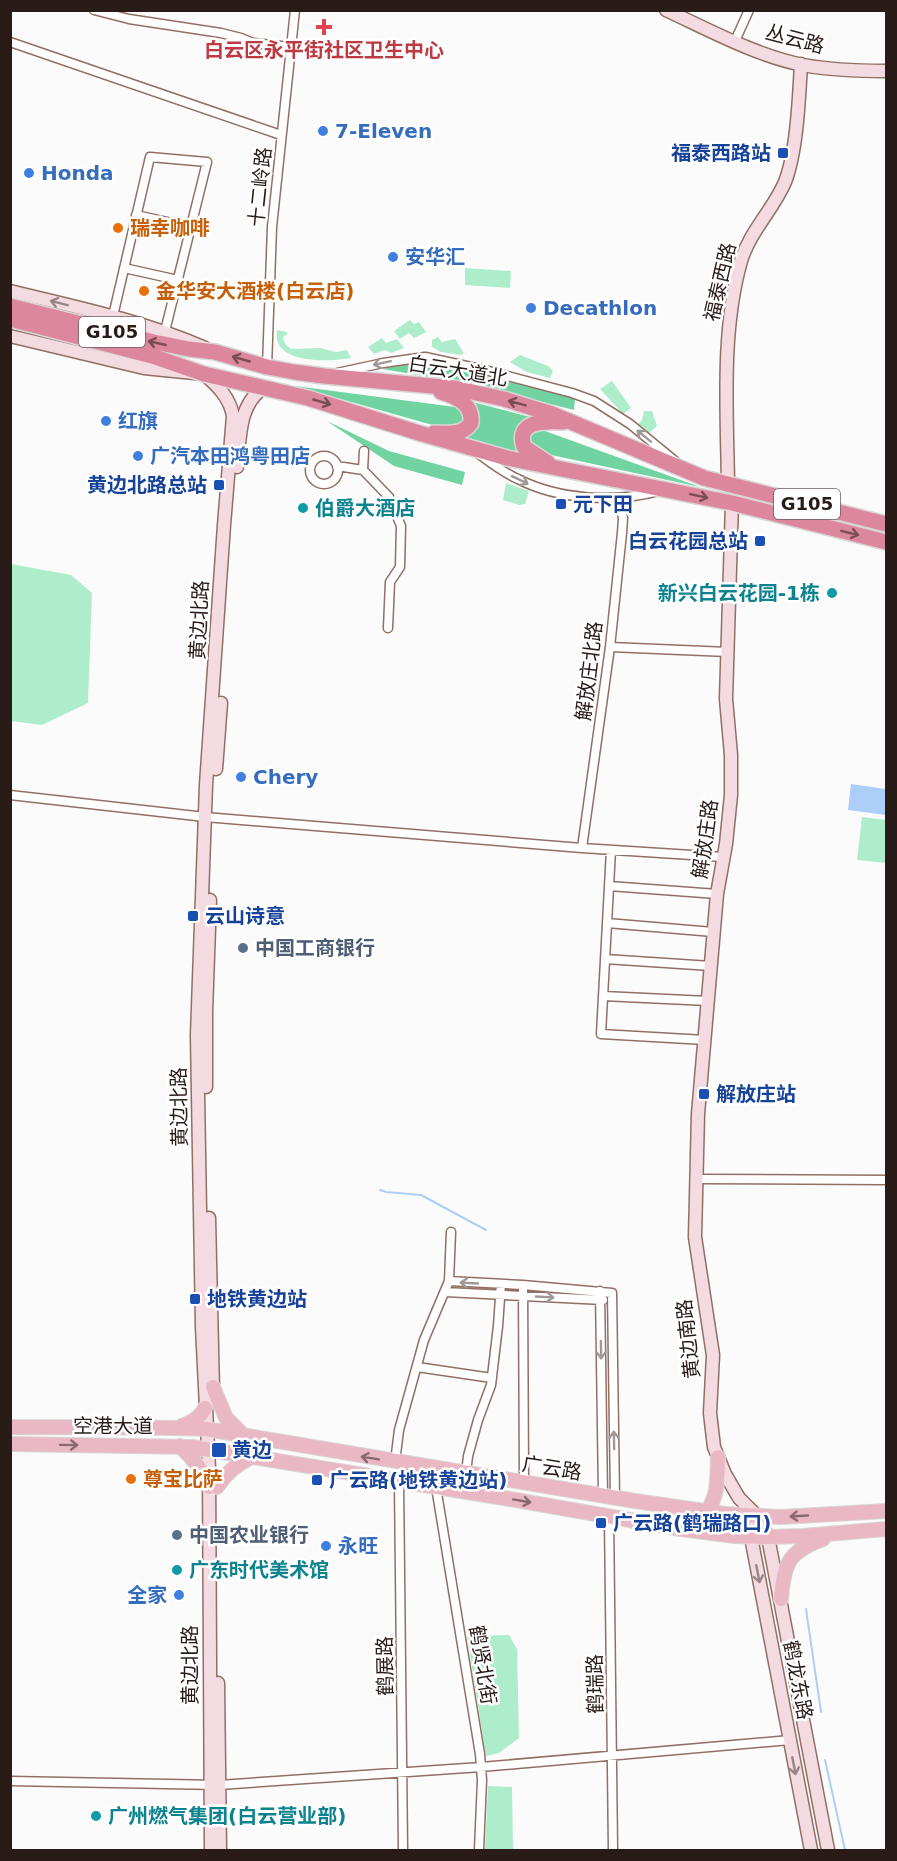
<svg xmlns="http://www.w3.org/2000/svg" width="897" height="1861" font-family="'DejaVu Sans','Noto Sans SC',sans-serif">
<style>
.green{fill:#aeedcb}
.forest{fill:#71d3a2}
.water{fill:#aecefa}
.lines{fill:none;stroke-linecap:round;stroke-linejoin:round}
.stream{stroke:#aecefa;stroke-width:2}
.street-casing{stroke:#926f63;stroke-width:11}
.secondary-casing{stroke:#926f63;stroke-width:15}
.primary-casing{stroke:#d8d6d5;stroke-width:16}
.highway-casing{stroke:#d8d6d5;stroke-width:18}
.street{stroke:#fff;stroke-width:8}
.secondary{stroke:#f4dbe2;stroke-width:12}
.primary{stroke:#eab7c4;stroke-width:14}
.highway{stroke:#dc879d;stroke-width:15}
.oneway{stroke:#998587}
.oneway2{stroke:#7a4c53}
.oneway3{stroke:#9f9897}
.oneway4{stroke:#8a696e}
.health-dot{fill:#e0444e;stroke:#fff;stroke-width:2}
.shop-dot{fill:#3f7fe0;stroke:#fff;stroke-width:2}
.transit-dot{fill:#1a4fb4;stroke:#fff;stroke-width:2}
.food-dot{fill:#e8710a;stroke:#fff;stroke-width:2}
.culture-dot{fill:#0f9aa8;stroke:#fff;stroke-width:2}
.service-dot{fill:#5c6f8a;stroke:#fff;stroke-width:2}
.labels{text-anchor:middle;stroke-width:5;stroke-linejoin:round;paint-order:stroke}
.shield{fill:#fff;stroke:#695f5d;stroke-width:1.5}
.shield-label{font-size:18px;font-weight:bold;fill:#291b17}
.street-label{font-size:20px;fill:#291b17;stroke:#fff}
.health-label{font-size:20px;font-weight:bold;fill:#be3a42;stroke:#fff}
.shop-label{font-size:20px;font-weight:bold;fill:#366cbe;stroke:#fff;text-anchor:start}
.transit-label{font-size:20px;font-weight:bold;fill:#164399;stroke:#fff;text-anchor:start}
.food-label{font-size:20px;font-weight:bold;fill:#c56008;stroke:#fff;text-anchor:start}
.culture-label{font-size:20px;font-weight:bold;fill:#0d838f;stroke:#fff;text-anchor:start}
.service-label{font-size:20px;font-weight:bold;fill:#4e5e75;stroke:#fff;text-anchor:start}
</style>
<rect width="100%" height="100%" fill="#fbfbfb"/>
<path class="green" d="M465 268 511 271 510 288 465 285Z
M410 320 414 324 419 322 426 332 414 338 409 333 400 339 394 331Z
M277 330 287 332V334L286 336 284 335 283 339 286 345 291 349 320 348 336 352 347 350 351 358C329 362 271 365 277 330Z
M438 337 442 342 455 339 464 353 461 355 441 352 432 347V340Z
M382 338 386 343 397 339 404 348 391 353 385 350 374 354 368 347Z
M520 355 548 366 553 371 550 378 527 372 510 362Z
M612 381 631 408 623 414 600 389Z
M644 411H652L657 426 649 433 638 425 642 420Z
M506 483 529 491 525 504 519 505 503 500Z
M11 564 71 575 92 593 88 703 42 725 11 721Z
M862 817 886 820V863L857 860Z
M509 1635 517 1649 519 1738 499 1753 486 1756 467 1636Z
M488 1786 512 1787 513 1850H485Z"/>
<path class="forest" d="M423 361 571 397 575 399 574 410 472 384 382 369Z
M295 386 455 407 463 413V423L460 426 443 428Z
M469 401 530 417C520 432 510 434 520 453L519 456 458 437H464Z
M327 421 389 451 465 472 462 485 394 466Z
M538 430 545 431 700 487 542 453 529 444C529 436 531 433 538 430Z"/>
<path class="water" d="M851 784 886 789V815L848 810Z"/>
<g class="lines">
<path class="stream" d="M380 1190 386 1192 421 1195 486 1230
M806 1609 821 1712
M825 1760 845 1850"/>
<defs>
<path id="street" d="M94 10 129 19 221 33 241 38 253 43 291 47
M735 41 749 10
M10 42 281 135
M136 215 190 227
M124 268 178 280
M113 316 150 157 207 162 165 331
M267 367 272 227 295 10
M337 373 383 363 425 357 485 370 572 393 594 401 630 424 675 461
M479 454C491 463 504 473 518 479 559 500 615 503 659 491
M310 470a14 14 0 1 1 28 0a14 14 0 1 1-28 0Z
M337 466 363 470 389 497 401 526 400 567 390 582 388 628
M363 470 364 451
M610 647 728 652
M10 795 205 817 582 848 723 857
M582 848 610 647 622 533 623 518 619 498
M611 850 601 1034 705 1040
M609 886 717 894
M607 923 713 932
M605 959 711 966
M603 996 708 1001
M696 1179 886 1180
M449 1281 523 1285 612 1293 615 1498
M523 1285 524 1483
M600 1291 603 1496
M445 1292 603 1300
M417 1367 492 1378
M395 1462 399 1430 424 1340 449 1281 451 1232
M466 1473 468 1456 478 1420 491 1385 498 1326 501 1284
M399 1481 403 1850
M436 1487 480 1754 482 1780 479 1850
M609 1517 613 1850
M10 1781 219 1785 481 1767 790 1740"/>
<path id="secondary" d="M666 10C709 30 757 56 803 65 830 70 859 71 886 71
M10 291C76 307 143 321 205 348
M10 336 144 368 204 374C218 386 230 398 233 416L224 525 206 785 197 1035 202 1327 209 1468 211 1850
M237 467C240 439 238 403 265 387
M728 484C727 412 721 331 741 261 750 231 773 210 785 182 797 151 799 98 801 64
M732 503 726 699 731 755V795L726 844 717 894 698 1114 695 1237 713 1355 710 1413 714 1447 725 1474 739 1498 758 1517 768 1537 828 1850
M216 769 221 703
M206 1087V1012L210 900
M209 1218 213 1390
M758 1517 751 1537 811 1850
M218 1683 220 1850"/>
<path id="primary" d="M213 1387 226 1418 243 1435
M182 1426C192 1422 200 1418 205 1408
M10 1427C76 1428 141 1426 206 1429L635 1501 725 1514 781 1517 886 1511
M10 1444 192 1447 504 1498 681 1529 735 1536 768 1537 803 1536 886 1529
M180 1446C193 1458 203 1470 209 1487
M217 1487C226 1473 236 1464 252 1457
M707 1511C719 1495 717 1477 718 1457
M781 1599C784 1563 788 1552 823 1539"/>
<path id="highway" d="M10 306 154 342 189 349 215 352 267 367 294 372 324 376 454 388 504 399 552 414 704 478 886 524
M10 319 152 356 204 374 308 398 419 433 507 458 732 503 886 542
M434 433C448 433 462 436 471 423 473 404 457 397 441 392
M548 463 524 447C515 420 546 421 563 422"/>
</defs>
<use href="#street" class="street-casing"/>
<use href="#secondary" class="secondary-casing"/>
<use href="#primary" class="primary-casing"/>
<use href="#highway" class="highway-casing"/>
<use href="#street" class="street"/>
<use href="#secondary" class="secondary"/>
<use href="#primary" class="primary"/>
<use href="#highway" class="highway"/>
</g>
<defs><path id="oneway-shaft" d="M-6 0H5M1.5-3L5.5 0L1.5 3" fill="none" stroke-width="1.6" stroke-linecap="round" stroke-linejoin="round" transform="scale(1.5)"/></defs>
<g class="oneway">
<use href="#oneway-shaft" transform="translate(59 303) rotate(-166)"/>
<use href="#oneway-shaft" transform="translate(758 1574) rotate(79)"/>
<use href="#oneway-shaft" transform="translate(794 1766) rotate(79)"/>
</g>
<g class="oneway2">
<use href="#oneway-shaft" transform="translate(157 343) rotate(-167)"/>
<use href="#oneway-shaft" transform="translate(241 359) rotate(-164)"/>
<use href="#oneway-shaft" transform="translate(322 402) rotate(16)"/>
<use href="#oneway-shaft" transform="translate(517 403) rotate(-165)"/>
<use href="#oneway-shaft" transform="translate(699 496) rotate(12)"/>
<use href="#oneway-shaft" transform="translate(850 533) rotate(14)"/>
</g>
<g class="oneway3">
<use href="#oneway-shaft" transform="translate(382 363) rotate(168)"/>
<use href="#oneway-shaft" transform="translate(644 436) rotate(-141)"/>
<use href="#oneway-shaft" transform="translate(520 480) rotate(25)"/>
<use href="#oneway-shaft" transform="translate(469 1283) rotate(-177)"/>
<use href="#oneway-shaft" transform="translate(545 1297) rotate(3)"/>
<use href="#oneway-shaft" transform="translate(601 1350) rotate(89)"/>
<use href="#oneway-shaft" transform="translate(614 1440) rotate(-91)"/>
</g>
<g class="oneway4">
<use href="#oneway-shaft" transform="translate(69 1445) rotate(1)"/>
<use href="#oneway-shaft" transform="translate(370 1458) rotate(-171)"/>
<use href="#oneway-shaft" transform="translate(522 1501) rotate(10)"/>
<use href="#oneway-shaft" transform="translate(799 1516) rotate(177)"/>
</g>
<path class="health-dot" d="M321 18h6v6h6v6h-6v6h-6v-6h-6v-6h6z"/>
<g class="shop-dot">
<circle cx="323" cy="131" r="6"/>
<circle cx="29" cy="173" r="6"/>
<circle cx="393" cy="257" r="6"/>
<circle cx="531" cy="308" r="6"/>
<circle cx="106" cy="421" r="6"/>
<circle cx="138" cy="456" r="6"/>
<circle cx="241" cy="777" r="6"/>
<circle cx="326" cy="1546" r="6"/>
<circle cx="179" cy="1595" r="6"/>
</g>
<g class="transit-dot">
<rect x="777" y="147" width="12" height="12" rx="3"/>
<rect x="213" y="479" width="12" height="12" rx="3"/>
<rect x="555" y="498" width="12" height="12" rx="3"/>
<rect x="754" y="535" width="12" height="12" rx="3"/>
<rect x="187" y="910" width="12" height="12" rx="3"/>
<rect x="698" y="1088" width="12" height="12" rx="3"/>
<rect x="189" y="1293" width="12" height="12" rx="3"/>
<rect x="211" y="1442" width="16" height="16" rx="3"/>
<rect x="311" y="1474" width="12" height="12" rx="3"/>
<rect x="595" y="1517" width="12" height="12" rx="3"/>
</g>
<g class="food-dot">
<circle cx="118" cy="228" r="6"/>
<circle cx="144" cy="291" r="6"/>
<circle cx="131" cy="1479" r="6"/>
</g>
<g class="culture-dot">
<circle cx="303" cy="508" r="6"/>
<circle cx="832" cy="593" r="6"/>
<circle cx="177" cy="1570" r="6"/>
<circle cx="96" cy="1816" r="6"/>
</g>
<g class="service-dot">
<circle cx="243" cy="948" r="6"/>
<circle cx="177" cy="1535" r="6"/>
</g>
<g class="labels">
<g class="shield">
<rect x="79" y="317" width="66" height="30" rx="4.5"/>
<rect x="774" y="489" width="66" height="30" rx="4.5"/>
</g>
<g class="shield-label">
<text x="112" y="338">G105</text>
<text x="807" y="510">G105</text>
</g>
<g class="street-label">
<text transform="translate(795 39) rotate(15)" y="7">丛云路</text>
<text transform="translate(260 187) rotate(-84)" y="7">十二岭路</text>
<text transform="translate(720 282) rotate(-77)" y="7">福泰西路</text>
<text transform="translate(458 371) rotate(9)" y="7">白云大道北</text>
<text transform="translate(199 620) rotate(-87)" y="7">黄边北路</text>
<text transform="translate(589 671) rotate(-83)" y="7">解放庄北路</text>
<text transform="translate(705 839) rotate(-82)" y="7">解放庄路</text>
<text transform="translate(179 1107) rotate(-91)" y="7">黄边北路</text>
<text transform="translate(688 1339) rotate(-96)" y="7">黄边南路</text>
<text x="113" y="1433">空港大道</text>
<text transform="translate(552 1468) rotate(9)" y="7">广云路</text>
<text transform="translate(190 1665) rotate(-90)" y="7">黄边北路</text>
<text transform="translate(483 1665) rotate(81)" y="7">鹤贤北街</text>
<text transform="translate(385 1666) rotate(-91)" y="7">鹤展路</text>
<text transform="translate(798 1680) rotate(79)" y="7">鹤龙东路</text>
<text transform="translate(595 1684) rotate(-91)" y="7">鹤瑞路</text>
</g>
<g class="health-label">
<text x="324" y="57">白云区永平街社区卫生中心</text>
</g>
<g class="shop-label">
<text x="335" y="138">7-Eleven</text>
<text x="41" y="180">Honda</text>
<text x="405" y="264">安华汇</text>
<text x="543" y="315">Decathlon</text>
<text x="118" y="428">红旗</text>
<text x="150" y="463">广汽本田鸿粤田店</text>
<text x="253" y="784">Chery</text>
<text x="338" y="1553">永旺</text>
<text x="167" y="1602" text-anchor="end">全家</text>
</g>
<g class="transit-label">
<text x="771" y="160" text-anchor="end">福泰西路站</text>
<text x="207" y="492" text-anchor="end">黄边北路总站</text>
<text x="573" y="511">元下田</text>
<text x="748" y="548" text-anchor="end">白云花园总站</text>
<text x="205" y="923">云山诗意</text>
<text x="716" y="1101">解放庄站</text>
<text x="207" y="1306">地铁黄边站</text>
<text x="232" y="1457">黄边</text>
<text x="329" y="1487">广云路(地铁黄边站)</text>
<text x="613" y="1530">广云路(鹤瑞路口)</text>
</g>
<g class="food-label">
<text x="130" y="235">瑞幸咖啡</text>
<text x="156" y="298">金华安大酒楼(白云店)</text>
<text x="143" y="1486">尊宝比萨</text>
</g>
<g class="culture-label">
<text x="315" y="515">伯爵大酒店</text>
<text x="820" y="600" text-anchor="end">新兴白云花园-1栋</text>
<text x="189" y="1577">广东时代美术馆</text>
<text x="108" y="1823">广州燃气集团(白云营业部)</text>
</g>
<g class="service-label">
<text x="255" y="955">中国工商银行</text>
<text x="189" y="1542">中国农业银行</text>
</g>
</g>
<rect width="897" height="1861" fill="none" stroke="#291b17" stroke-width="24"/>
</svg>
